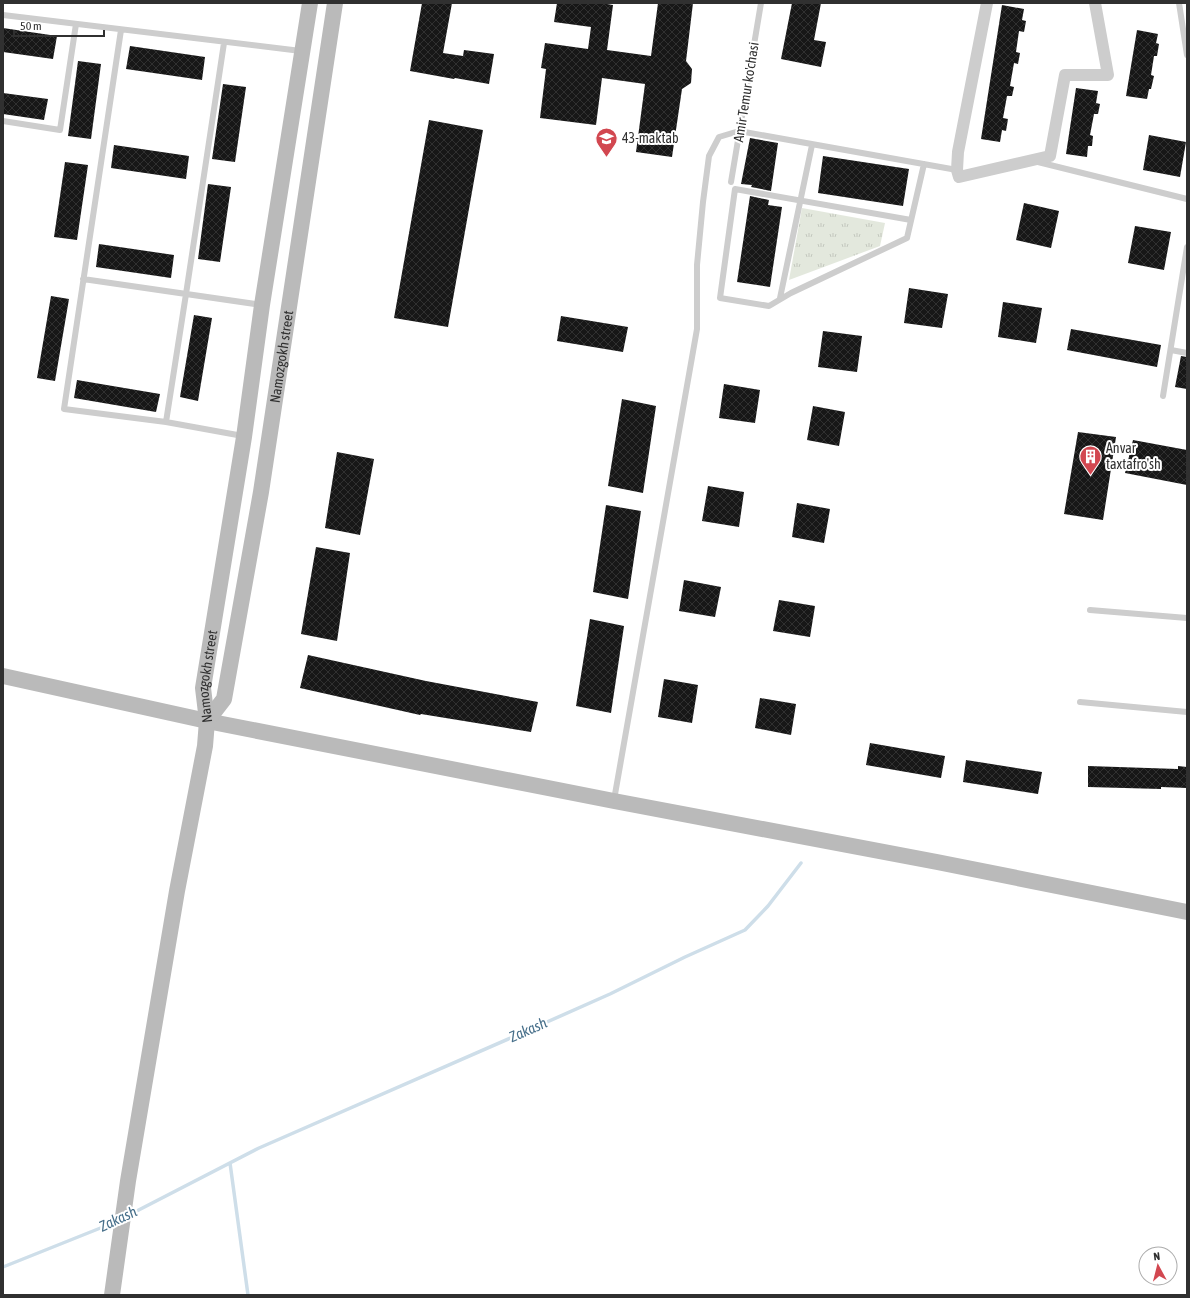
<svg xmlns="http://www.w3.org/2000/svg" width="1190" height="1298" font-family="'Asap Condensed',sans-serif">
<style>
.park{fill:url(#park-tufts)}
.lines{fill:none;stroke-linecap:round;stroke-linejoin:round}
.stream{stroke:#cedee9;stroke-width:3.5}
.building{fill:url(#building-cross-hatch)}
.service{stroke:#cdcdcd;stroke-width:6}
.minor{stroke:#cdcdcd;stroke-width:12}
.secondary{stroke:#bababa;stroke-width:16}
.labels{text-anchor:middle;stroke-width:4;stroke-linejoin:round;paint-order:stroke}
.street-label{font-size:14px;fill:#303030;stroke:#fff}
.poi-label{font-size:14px;fill:#303030;stroke:#fff;text-anchor:start}
.water-label{font-size:15px;font-style:italic;fill:#476f8a;stroke:#fff}
</style>
<defs>
<pattern id="park-tufts" width="24" height="20" patternUnits="userSpaceOnUse"><rect width="24" height="20" fill="#e3e8dd"/><path d="M3 7l-1-3M5 7V3M7 7l1-3M15 17l-1-3M17 17v-4M19 17l1-3" fill="none" stroke="#c3c7be"/></pattern>
<pattern id="building-cross-hatch" width="8" height="8" patternUnits="userSpaceOnUse"><rect width="8" height="8" fill="#171717"/><path d="M0 0l8 8M0 8l8-8" fill="none" stroke="#303030"/></pattern>
</defs>
<rect width="100%" height="100%" fill="#fff"/>
<path class="park" d="M802 208 885 223 880 246 789 280Z"/>
<g class="lines">
<path class="stream" d="M230 1163 248 1295
M129 1215 259 1148 538 1026 610 994 685 957 745 930 768 906 801 863
M3 1267 118 1221"/>
</g>
<path class="building" d="M422 3H452L443 53 463 56 464 50 494 54 489 84 455 78 454 79 410 71Z
M557 3H601L613 5 607 50 651 56 658 3H693L686 61 692 69 691 83 682 89 672 157 636 152 645 84 602 78 596 125 540 118 546 69 541 68 545 43 588 49 591 27 554 22Z
M792 3H821L814 40 826 42 821 67 781 59Z
M1002 5 1024 9 1022 20 1026 21 1024 32 1019 31 1016 52 1020 53 1018 64 1014 63 1010 86 1014 87 1012 96H1007L1003 118 1008 119 1006 131 1002 130 1000 142 981 139Z
M3 28 57 36 53 59 3 52Z
M1137 30 1158 34 1156 43 1159 44 1157 56H1154L1151 75 1154 76 1151 89H1149L1147 99 1126 96Z
M130 46 205 57 202 80 126 69Z
M78 61 101 64 91 139 68 136Z
M223 84 246 87 235 162 212 159Z
M1076 88 1098 91 1096 103 1100 104 1098 114H1094L1090 135 1093 136 1092 146H1088L1087 157 1066 154Z
M3 93 48 99 44 120 3 114Z
M429 120 483 130 448 327 394 318Z
M1149 135 1186 142 1180 177 1143 170Z
M750 138 778 143 771 191 751 187 752 185 741 184Z
M114 145 189 156 186 179 111 168Z
M823 156 909 169 903 206 818 193Z
M65 162 88 165 77 240 54 237Z
M208 184 231 187 220 262 198 259Z
M750 196 769 200 768 205 782 207 770 287 737 282Z
M1024 203 1059 211 1051 248 1016 240Z
M1135 226 1171 232 1164 270 1128 263Z
M99 244 174 255 171 278 96 267Z
M909 288 948 294 942 328 904 323Z
M51 296 69 299 55 381 37 378Z
M1003 302 1042 308 1036 343 998 337Z
M194 315 212 318 198 401 180 397Z
M561 316 628 327 623 352 557 341Z
M1071 329 1161 345 1157 367 1067 350Z
M823 331 862 336 857 372 818 367Z
M1181 356 1187 357V389L1175 387Z
M77 380 160 394 156 412 74 398Z
M724 384 760 390 755 423 719 418Z
M622 399 656 406 643 493 608 486Z
M813 406 845 412 839 446 807 440Z
M1078 432 1116 437 1103 520 1064 514Z
M1133 440 1187 450V485L1125 473Z
M337 452 374 459 360 535 325 528Z
M708 486 744 492 739 527 702 521Z
M797 503 830 509 824 543 792 537Z
M606 505 641 511 628 599 593 592Z
M316 547 350 553 337 641 301 634Z
M684 580 721 587 715 617 679 611Z
M779 600 815 606 810 637 773 631Z
M590 619 624 626 611 713 576 706Z
M308 655 426 681 538 702 531 732 421 714 420 715 300 688Z
M664 679 698 685 692 723 658 717Z
M760 698 796 704 791 735 755 728Z
M870 743 945 756 941 778 866 765Z
M966 760 1042 772 1038 794 963 782Z
M1088 766 1178 769V766L1187 767V788L1161 787V789L1088 787Z"/>
<g class="lines">
<path class="service" d="M1179 3 1187 55
M3 15 301 51
M121 30 64 409 166 422
M224 43 186 294 166 422 243 436
M3 121 60 130 76 24
M1038 162 1187 199
M731 182 761 3
M911 220 735 189 720 298 769 306 791 293 907 238 924 164
M83 279 262 305
M780 298 812 145
M1171 350 1187 353
M1163 396 1187 247
M1090 610 1187 618
M1080 702 1187 712
M614 800 697 329V265L703 202 709 156 719 137 739 131 957 170"/>
<path class="minor" d="M987 3 958 152 957 170 959 177 1050 156 1065 75H1108L1095 3"/>
<g class="secondary">
<path d="M3 676 207 721 614 801 937 862 1187 912"/>
<path id="s1" d="M207 721 224 699 261 492 335 3"/>
<path id="s2" d="M112 1295 128 1181 177 891 205 746 207 721 203 688 244 437 262 305 310 3"/>
</g>
</g>
<defs>
<symbol id="school-pin" viewBox="-11 -11 22 30"><path d="M0 17L-7.5 6A9.5 9.5 0 1 1 7.5 6Z" fill="#d24750" stroke="#fff"/><path d="M0-5L7-2L0 1L-7-2ZM-4 1L0 2.5L4 1V4Q0 6-4 4Z" fill="#fff"/></symbol>
<symbol id="building-pin" viewBox="-11 -11 22 30"><path d="M0 17L-7.5 6A9.5 9.5 0 1 1 7.5 6Z" fill="#d24750" stroke="#fff"/><path d="M-4-6H4V6H1V3H-1V6H-4ZM-2.5-4.3h1.7v1.8h-1.7ZM.8-4.3h1.7v1.8H.8ZM-2.5-1h1.7V.8h-1.7ZM.8-1h1.7V.8H.8Z" fill="#fff"/></symbol>
</defs>
<g fill-rule="evenodd">
<use href="#school-pin" x="594" y="126" width="25" height="34"/>
<use href="#building-pin" x="1078" y="444" width="25" height="34"/>
</g>
<g class="labels">
<g class="street-label">
<text transform="translate(746 92) rotate(-81)" y="5">Amir Temur ko'chasi</text>
<text dy="5" stroke="none"><textPath href="#s1" startOffset="375">Namozgokh street</textPath></text>
<text dy="5" stroke="none"><textPath href="#s2" startOffset="627">Namozgokh street</textPath></text>
</g>
<g class="poi-label">
<text x="622" y="143">43-maktab</text>
<text x="1106" y="453">Anvar<tspan x="1106" dy="16">taxtafro'sh</tspan></text>
</g>
<g class="water-label">
<text transform="translate(528 1030) rotate(-24)" y="5">Zakash</text>
<text transform="translate(118 1219) rotate(-25)" y="5">Zakash</text>
</g>
</g>
<rect width="1190" height="1298" fill="none" stroke="#303030" stroke-width="8"/>
<g transform="translate(1158 1266) rotate(353)"><circle r="19" fill="#ffffff" stroke="#acacac"/>
<path d="M0-3L7 15L0 10L-7 15Z" fill="#d24750"/>
<text y="-6" font-size="11" font-weight="bold" text-anchor="middle" fill="#303030">N</text>
</g>
<path d="M14 30v6h90v-6" fill="none" stroke="#303030" stroke-width="2"/>
<text x="20" y="30" font-size="12" fill="#303030" stroke="#ffffff" stroke-width="3" paint-order="stroke">50 m</text>
</svg>
